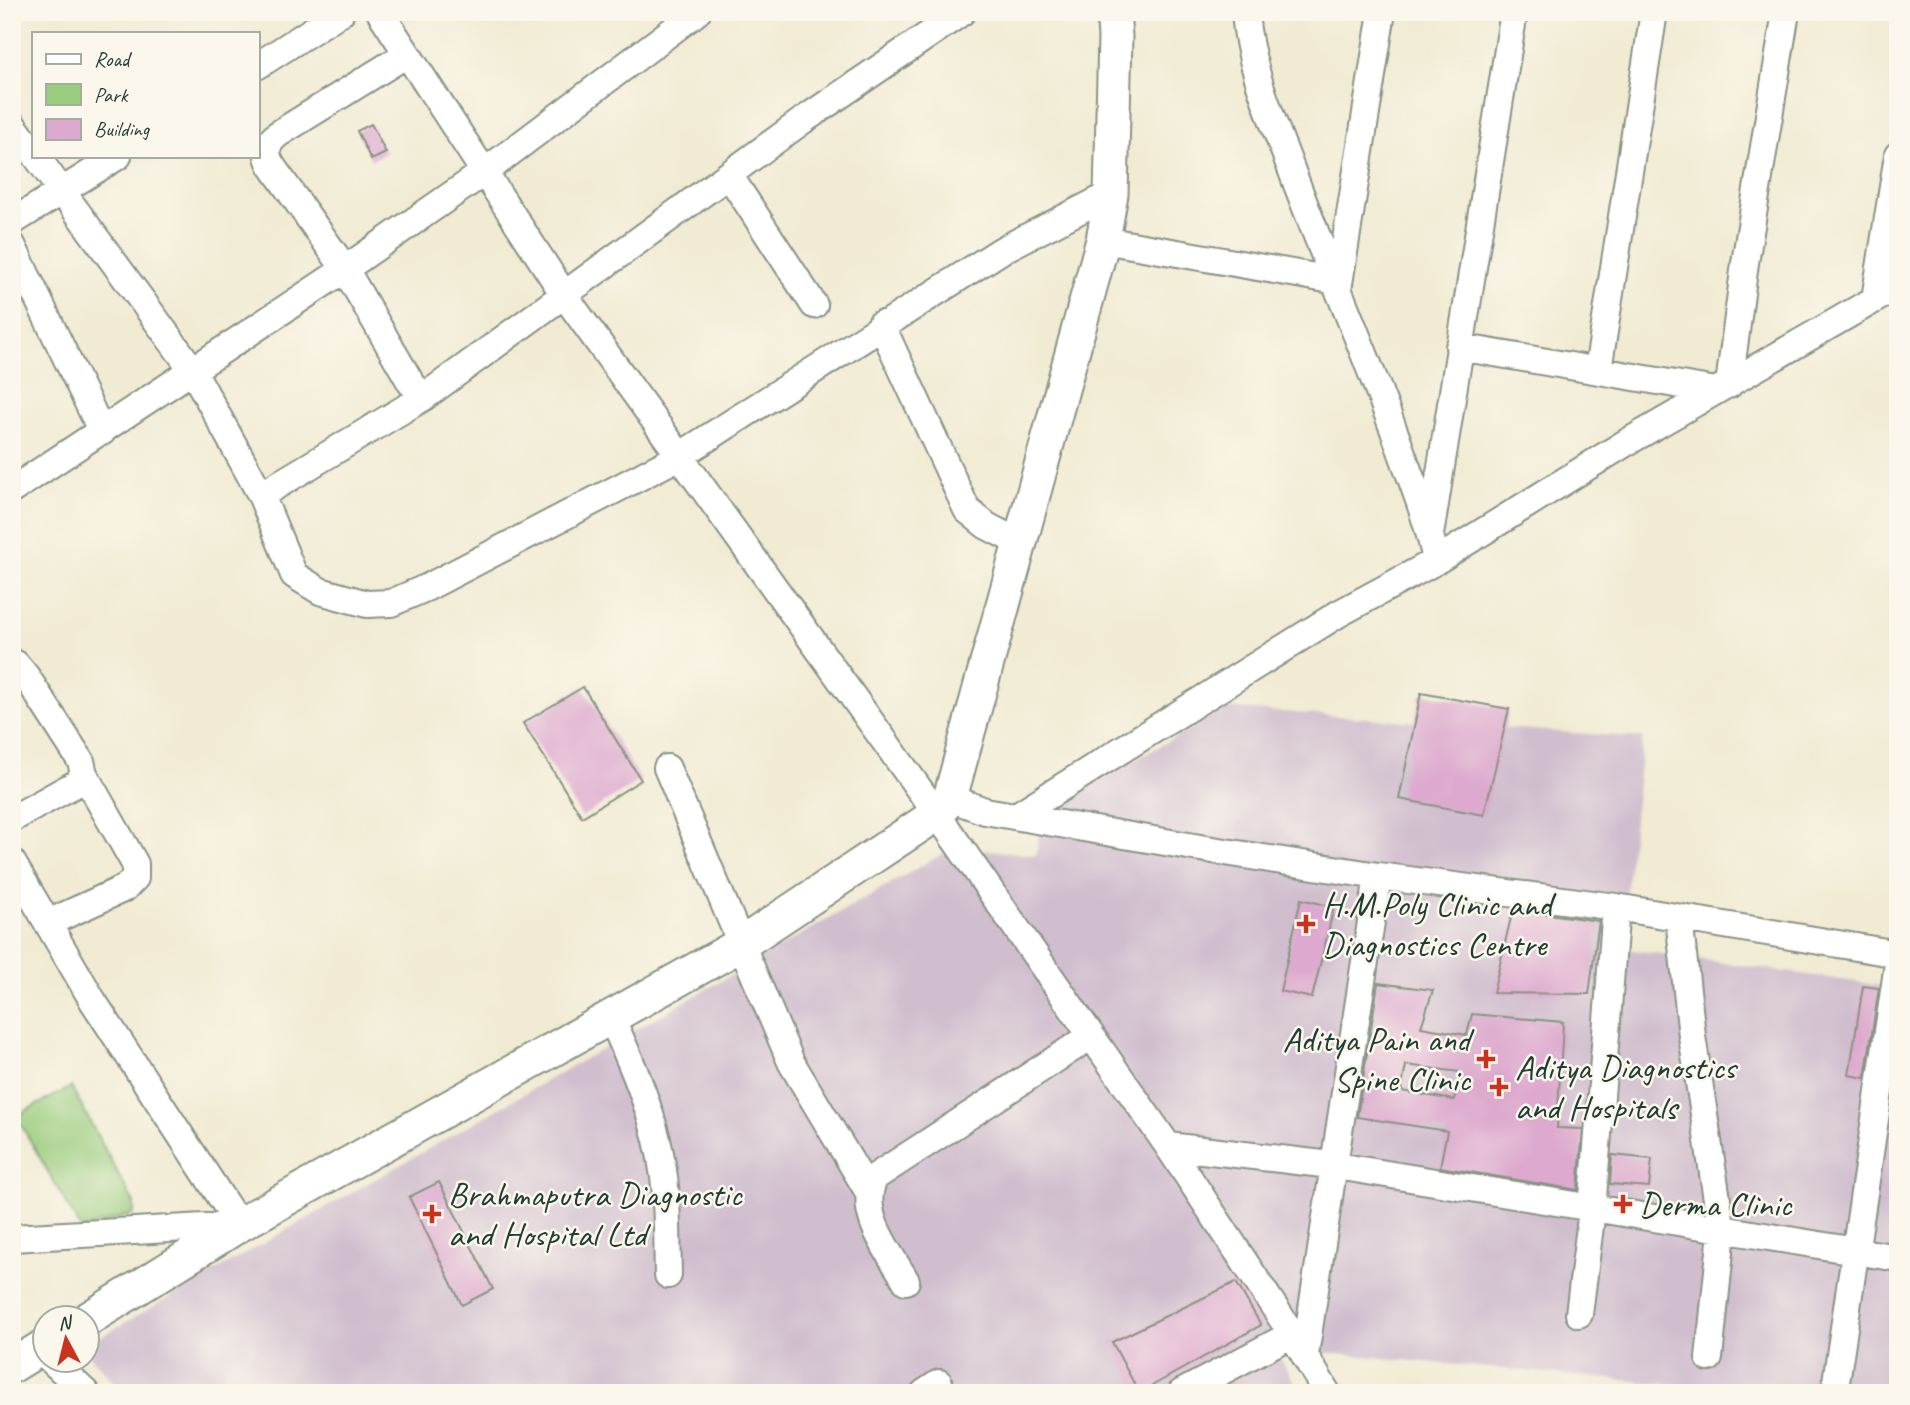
<svg xmlns="http://www.w3.org/2000/svg" width="1910" height="1405" font-family="Caveat,sans-serif">
<style>
.industrial{fill:#d0bdce}
.green{fill:#99cc7c;stroke:#5c8458;stroke-width:2}
.building{fill:#dda9ce;fill-rule:evenodd}
.lines{fill:none;stroke-linecap:round;stroke-linejoin:round}
.minor-casing{stroke:#889484;stroke-width:30}
.major-casing{stroke:#889484;stroke-width:37}
.minor{stroke:#fff;stroke-width:26}
.major{stroke:#fff;stroke-width:33}
.poi-dot{fill:#c8321e;stroke:#fbf7ec;stroke-width:2.5}
.labels{text-anchor:middle;stroke-width:5;stroke-linejoin:round;paint-order:stroke}
.poi-label{font-size:35px;fill:#1f3d34;stroke:#fbf7ec;text-anchor:start}
</style>
<rect width="100%" height="100%" fill="#fbf7ec"/>
<filter id="ink" filterUnits="userSpaceOnUse"><feTurbulence type="fractalNoise" baseFrequency=".0143" numOctaves="2"/><feDisplacementMap in="SourceGraphic" scale="14" xChannelSelector="R" yChannelSelector="G"/><feConvolveMatrix kernelMatrix="1 2 1 2 8 2 1 2 1" color-interpolation-filters="sRGB"/></filter>
<filter id="wash" filterUnits="userSpaceOnUse"><feTurbulence type="fractalNoise" baseFrequency=".00686" numOctaves="4" result="noise"/><feDisplacementMap in="SourceGraphic" scale="28" xChannelSelector="R" yChannelSelector="G"/><feGaussianBlur stdDeviation="1.57" result="paint"/><feColorMatrix in="noise" values="0 0 0 0 0 0 0 0 0 0 0 0 0 0 0 0 0 1.4 0 .05"/><feComposite in="paint" operator="in"/></filter>
<g filter="url(#wash)">
<rect width="100%" height="100%" fill="#f1ebd3"/>
<path class="industrial" d="M1226 708 1643 738 1620 948 1898 988V1393H1764L1274 1348 1301 1393H124L88 1354V1344L954 847 1036 855 1041 814Z"/>
<path class="green" d="M71 1087 134 1203V1214L81 1229 16 1116Z"/>
<g id="blocks">
<path class="building" d="M371 124 386 153 371 160 357 131Z
M583 687 641 780 582 817 523 723Z
M1421 693 1509 709 1484 815 1399 799Z
M1301 899 1334 907 1312 998 1280 991Z
M1513 909 1599 921 1589 994 1493 993Z
M1378 983 1433 990 1421 1027 1467 1035 1472 1014 1563 1022 1557 1128 1583 1129 1578 1190 1440 1167 1447 1131 1357 1117ZM1406 1065 1460 1072 1454 1100 1401 1091Z
M1863 986 1879 988 1865 1078 1849 1075Z
M1612 1155 1652 1159 1649 1187 1610 1184Z
M439 1182 493 1289 462 1305 409 1197Z
M1236 1282 1261 1325 1139 1393 1112 1342Z"/>
</g>
</g>
<g filter="url(#ink)">
<use href="#blocks" fill-opacity="0" stroke="#889484" stroke-width="2"/>
<g class="lines">
<defs>
<path id="minor" d="M380 12 565 296 937 814 1168 1146 1292 1334 1327 1393
M1245 12C1249 66 1271 116 1290 166 1324 258 1363 347 1397 439 1411 480 1428 519 1436 561
M407 54 278 134C266 144 264 152 272 166L345 269 411 383 424 397
M257 66 341 12
M12 124 33 152
M36 156 192 369 261 495 294 575 320 591 367 604 391 603 428 587 678 457 1002 250 1111 194
M729 175 814 305
M12 222 118 156
M1103 240 1332 280
M12 245 102 432
M1338 290 1382 12
M1875 299 1898 155
M881 324 967 510 987 526 1020 543
M1459 347 1716 391
M1598 370 1654 12
M1729 385 1745 263 1786 12
M12 490 345 269 483 173 697 12
M261 495 424 397 802 121 962 12
M1431 529 1514 12
M12 666 16 664 26 676 81 761 84 774 77 783 12 819
M667 768 791 1062 868 1191
M950 798 985 811 1200 848 1378 876 1616 907 1898 954
M1016 816 1338 614 1436 561 1624 444 1898 286
M12 862 93 1001 239 1225 12 1238
M1679 918 1692 1036 1722 1232 1709 1358
M48 923 125 888 135 878V864L84 774
M611 1017C634 1068 657 1121 664 1177 668 1209 667 1243 668 1275
M1168 1146 1331 1165 1898 1258
M906 1281C889 1251 856 1212 875 1177L1091 1036
M1579 1314 1592 1210 1616 907
M1305 1355 1378 876
M51 1360 86 1393
M1836 1382 1898 964
M924 1393 939 1383
M1181 1393 1292 1334"/>
<path id="major" d="M88 1319 239 1225 738 946 937 814 950 798 1103 240 1111 194 1115 36 1113 12
M12 1366 46 1345"/>
</defs>
<use href="#minor" class="minor-casing"/>
<use href="#major" class="major-casing"/>
<use href="#minor" class="minor"/>
<use href="#major" class="major"/>
</g>
</g>
<g class="poi-dot">
<path d="M1302.5 913.5h7v7h7v7h-7v7h-7v-7h-7v-7h7z"/>
<path d="M1482.5 1048.5h7v7h7v7h-7v7h-7v-7h-7v-7h7z"/>
<path d="M1495.5 1076.5h7v7h7v7h-7v7h-7v-7h-7v-7h7z"/>
<path d="M1619.5 1193.5h7v7h7v7h-7v7h-7v-7h-7v-7h7z"/>
<path d="M428.5 1203.5h7v7h7v7h-7v7h-7v-7h-7v-7h7z"/>
</g>
<g class="labels">
<g class="poi-label">
<text x="1322" y="916">H.M.Poly Clinic and<tspan x="1322" dy="40">Diagnostics Centre</tspan></text>
<text x="1470" y="1051" text-anchor="end">Aditya Pain and<tspan x="1470" dy="40">Spine Clinic</tspan></text>
<text x="1515" y="1079">Aditya Diagnostics<tspan x="1515" dy="40">and Hospitals</tspan></text>
<text x="448" y="1206">Brahmaputra Diagnostic<tspan x="448" dy="40">and Hospital Ltd</tspan></text>
<text x="1639" y="1216">Derma Clinic</text>
</g>
</g>
<rect width="1910" height="1405" fill="none" stroke="#fbf7ec" stroke-width="42"/>
<rect x="32" y="32" width="228" height="126" fill="#fbf7ec" stroke="#a3ada2" stroke-width="2"/>
<rect x="46" y="54" width="35" height="10" fill="#ffffff" stroke="#a3ada2" stroke-width="2"/>
<text x="94" y="66" font-size="21" fill="#1f3d34">Road</text>
<rect x="46" y="84" width="35" height="21" fill="#99cc7c" stroke="#a3ada2" stroke-width="2"/>
<text x="94" y="102" font-size="21" fill="#1f3d34">Park</text>
<rect x="46" y="119" width="35" height="21" fill="#dda9ce" stroke="#a3ada2" stroke-width="2"/>
<text x="94" y="136" font-size="21" fill="#1f3d34">Building</text>
<g transform="translate(66 1339) rotate(353)"><circle r="33" fill="#fbf7ec" stroke="#a3ada2" stroke-width="2"/>
<path d="M0-5L12 26L0 18L-12 26Z" fill="#c8321e"/>
<text y="-10" font-size="19" font-weight="bold" text-anchor="middle" fill="#1f3d34">N</text>
</g>
</svg>
